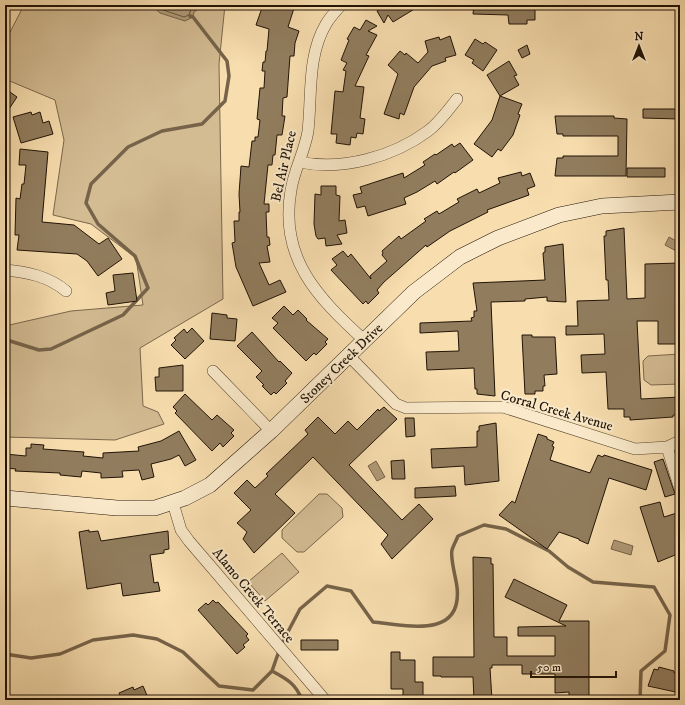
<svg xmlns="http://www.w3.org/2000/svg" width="685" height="705" font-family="'IM FELL DW Pica',serif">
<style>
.green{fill:#d3bb92;stroke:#7a674c}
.water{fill:#af9976;stroke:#766349}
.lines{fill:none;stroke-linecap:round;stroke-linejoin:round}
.shore{stroke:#68563e;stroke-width:1}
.stream{stroke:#766349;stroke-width:3.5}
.building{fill:#917d5e;stroke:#211306}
.street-casing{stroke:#574630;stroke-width:12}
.secondary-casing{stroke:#211306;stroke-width:16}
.street{stroke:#faeacb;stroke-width:11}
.secondary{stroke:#faeacb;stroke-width:15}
.labels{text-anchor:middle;stroke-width:4;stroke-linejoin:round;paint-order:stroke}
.street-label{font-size:14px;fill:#211306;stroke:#faeacb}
</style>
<rect width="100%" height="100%" fill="#f8deaf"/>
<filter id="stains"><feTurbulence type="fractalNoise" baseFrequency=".005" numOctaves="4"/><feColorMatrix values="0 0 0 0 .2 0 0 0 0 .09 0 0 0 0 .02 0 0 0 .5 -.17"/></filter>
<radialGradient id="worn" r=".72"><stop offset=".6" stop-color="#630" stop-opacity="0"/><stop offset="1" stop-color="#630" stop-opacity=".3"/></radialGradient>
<path class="green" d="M24 5H225L219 64 223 299 140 348 143 406 158 412 164 424 115 440 5 437V326L71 311 143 305 136 258 91 224 53 215 64 140 55 100 5 79V42Z
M680 354V384L651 385 644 380 643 361 648 356Z
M319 494H327L342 508 343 517 304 552H297L282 538V530Z
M282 553 299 572 265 601 248 582Z"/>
<path class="water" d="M151 5H204L194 12 193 17 185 21 160 13Z
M669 237 680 243V253L665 245Z
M376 461 385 477 377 481 368 466Z
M614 540 633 546 631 555 611 549Z"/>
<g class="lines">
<path class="shore" d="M157 5 163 10 184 17 189 15 191 9 197 5"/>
<path class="stream" d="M5 345 10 341 39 350 51 349 123 315 148 288 135 256 98 224 86 203 91 184 128 147 162 131 202 124 225 101 229 76 227 61 193 17 190 16
M281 645 300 609 327 586 351 591 373 622C405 625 463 640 457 587 456 578 450 558 452 550 453 546 456 541 458 536L484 525 506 529 549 551 568 567 593 582 654 587 670 615 665 651 641 671 640 700
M5 654 31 658 60 654 93 640 133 635 157 639 183 652 219 686 253 690 272 671 279 651
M272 671C287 679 296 684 302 700"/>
</g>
<path class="building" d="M263 5H295L288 27 299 31 295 43 294 56H290L287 97 283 98 282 116H285L282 135H277L275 155H273L272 165H268L264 204H269V212H266L267 237H269L270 245 267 246 270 262 259 263 269 285 280 280 286 292 253 306 236 267 232 243 235 242 234 221H239V212H240L239 194 241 166 249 167 252 141H255V137H258L260 120 257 119 260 88H264L265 71H262L263 62H265L266 51H267L269 29 256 25Z
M383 5H421L393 22 388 15 384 23 377 11 384 7Z
M474 5H527V7H535V20H527V24H509L508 15 473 14Z
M366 20 377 26 368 31 377 35 366 55 369 56 355 86 364 87 360 118 365 119 363 134 357 133 356 138 351 137 350 145 336 143 337 134H331L335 91 343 92 346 71 343 70 347 63 341 60 349 40 347 39 354 27 360 30Z
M450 36 456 55 445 58 446 61 432 66 414 87 404 115 400 113 399 119 384 114 398 74 388 65 400 51 405 55 406 53 418 63 428 52 425 41 439 37 440 40Z
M475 39 483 44 485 42 497 50 483 71 472 63 474 60 465 55Z
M527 45 530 54 522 58 518 50Z
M509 61 517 75 514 76 519 85 500 96 522 104 518 114 520 115 513 135 501 151 498 149 492 157 474 144 492 120 500 96 487 75Z
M10 92 17 97 5 115V99Z
M643 109H680V119L643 118Z
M31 112 32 115 40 112 43 123 49 121 53 134 21 143 13 117Z
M555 116H614V118L627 119 626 176H555L557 158H563V156H618V136H563V134H557Z
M460 143 473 160 455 173 454 172 437 184 435 181 417 192 404 198 406 204 368 216 365 206 357 208 353 195 362 193 360 187 403 173 404 178 425 165 423 162 435 154 436 155 452 144 454 147Z
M20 149 48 152 42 222 74 225 99 244 108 238 122 259 98 276 87 261 77 254 17 250 19 235H15L16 198 20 199 22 184H24L26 165H19Z
M627 168H665V177H627Z
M521 172 522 176 530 173 535 186 527 189 529 195 487 210 488 212 450 231 427 247 426 245 384 282 377 290 379 293 368 304 366 301 363 304 331 270 337 265 332 259 343 251 348 257 351 254 371 279 370 276 387 261 382 255 383 253 382 251 399 236 401 239 426 221 424 219 437 211 439 214 459 202 457 199 477 189 479 193 498 184 500 183 498 178Z
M321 186H336V195L340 196 339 221 345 220 347 233 337 235 342 244 326 246 325 238 318 239 316 236 314 224 315 194 321 195Z
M624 228 627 299 645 298V264L680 263V344H658V321H637L641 399 680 397 679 415H673V417L630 420V417H624V409H608L606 372 582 373 581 355 605 354 604 334 566 335V326H578L577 301 609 300 608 280H606L604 236H606V231Z
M563 244 566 302 547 301V297L525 299V301L491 302 495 396 477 394V389H475L474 368 427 370 426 352 459 351 458 331 420 333V323L472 321 471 318 474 317V311H477L473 283 545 280 543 253 545 252V247Z
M133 273 137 301 108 305 106 293 115 291 113 275Z
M284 306 293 315 298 310 307 319 306 320 328 339 325 342 327 344 316 355 314 353 306 361 273 328 278 323 272 318Z
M212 313 227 315V318L237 319 235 341 210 339Z
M192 328 204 341 185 359 171 345 176 340 174 338 184 329 187 333Z
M252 332 279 362 280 361 292 373 285 381 287 383 276 394 274 392 271 395 262 386 264 385 256 377 262 371 237 346Z
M522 335H532V337H555L557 374 544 375 545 386H543V391H535V394H525Z
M183 365V391H156L155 377H159V368Z
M185 394 212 420 217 415 234 430 231 433 234 436 223 447 220 443 212 451 175 413 177 411 173 407Z
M384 407 397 419 349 465 402 520 419 504 433 519 392 559 381 544 388 535 313 457 275 494 295 513 254 553 243 539 247 532 237 523 251 510 234 493 247 480 255 488 268 476 266 474 308 434 305 430 318 417 335 434 348 421 357 430 378 409 379 411Z
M405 418H414L415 436 406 437Z
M496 423 499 481 465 485 464 466 432 468 431 449 477 447V431H479V426Z
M179 431 196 460 185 466 179 455 171 459 151 464 154 477 142 480 139 470 122 471 123 477 101 478V473L82 471 81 477 60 475V473L15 471 16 469 5 468V454L26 456V448H31V444L44 445 43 449 84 452 83 456 103 458V453L139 451 138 447 161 441Z
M538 434 547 437V439L554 442 552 446 554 447 550 460 590 473 598 455 603 457 604 455 652 470 646 490 609 478 588 544 579 540V539L559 532 547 549 499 515 512 501 515 503Z
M663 459 675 494 665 497 654 462Z
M404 460 405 479H392L391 461Z
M455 486 456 496 415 498V488Z
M660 502 664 517 680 512V553L658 562 640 507Z
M89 530V532L98 531 101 541 168 531 169 549 164 550V553L150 555 154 583 158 582 160 591 123 596 121 583 87 589 79 532Z
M473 557 491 558V564H493L494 637H507V656H555V636H518V627L566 626 505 597 514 579 567 605 559 621H589V700H569V692L555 693V674H522V665H492V668H490L492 700H474L473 677H441V676H433V657H474Z
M213 600 216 603 218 602 248 634 246 636 249 640 243 645 245 647 237 654 198 610 206 603 208 605Z
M301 640H338V650H301Z
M391 652H400V660H415V682H423V700H403V689H391Z
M659 667 674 671V673L679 674 677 682H680V693L648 686 654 669 658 670Z
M143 686 149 700H122L119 693 133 687 134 690Z"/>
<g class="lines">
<defs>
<path id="street" d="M341 5C336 11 330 17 326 24 307 56 312 96 308 131 305 151 294 170 291 190 279 258 317 297 364 340
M299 162C342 171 393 157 428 131 440 122 448 110 457 99
M5 270C27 272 48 276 66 291
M349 356 396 404 406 408 503 407 635 449 667 447 680 441
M213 371 271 431
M667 447 680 489
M173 503 181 530 189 541 325 700"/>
<path id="secondary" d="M5 498 117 508H155L185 498 210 485 271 431 414 292 460 257 498 238 559 215 602 206 680 202"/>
</defs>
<use href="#street" class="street-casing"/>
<use href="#secondary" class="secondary-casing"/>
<use href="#street" class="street"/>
<use href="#secondary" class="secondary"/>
</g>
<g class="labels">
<g class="street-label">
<text transform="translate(283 166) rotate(-77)" y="5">Bel Air Place</text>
<text transform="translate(341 363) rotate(-44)" y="5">Stoney Creek Drive</text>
<text transform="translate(557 410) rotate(16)" y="5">Corral Creek Avenue</text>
<text transform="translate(254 595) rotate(50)" y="5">Alamo Creek Terrace</text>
</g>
</g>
<rect width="685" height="705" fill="none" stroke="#f8deaf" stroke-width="20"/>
<rect x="6" y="6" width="673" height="693" fill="none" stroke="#211306" stroke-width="2"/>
<rect x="10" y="10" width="665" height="685" fill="none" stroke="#211306"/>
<g transform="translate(639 46)" stroke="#faeacb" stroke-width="3" paint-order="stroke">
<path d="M0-3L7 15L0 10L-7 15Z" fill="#211306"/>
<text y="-6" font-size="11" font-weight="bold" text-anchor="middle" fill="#211306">N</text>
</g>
<path d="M531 671v6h85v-6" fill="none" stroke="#211306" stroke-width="2"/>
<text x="537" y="671" font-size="12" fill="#211306" stroke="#faeacb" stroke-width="3" paint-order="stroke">50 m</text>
<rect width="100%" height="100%" filter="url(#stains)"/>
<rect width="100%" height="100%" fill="url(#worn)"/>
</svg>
